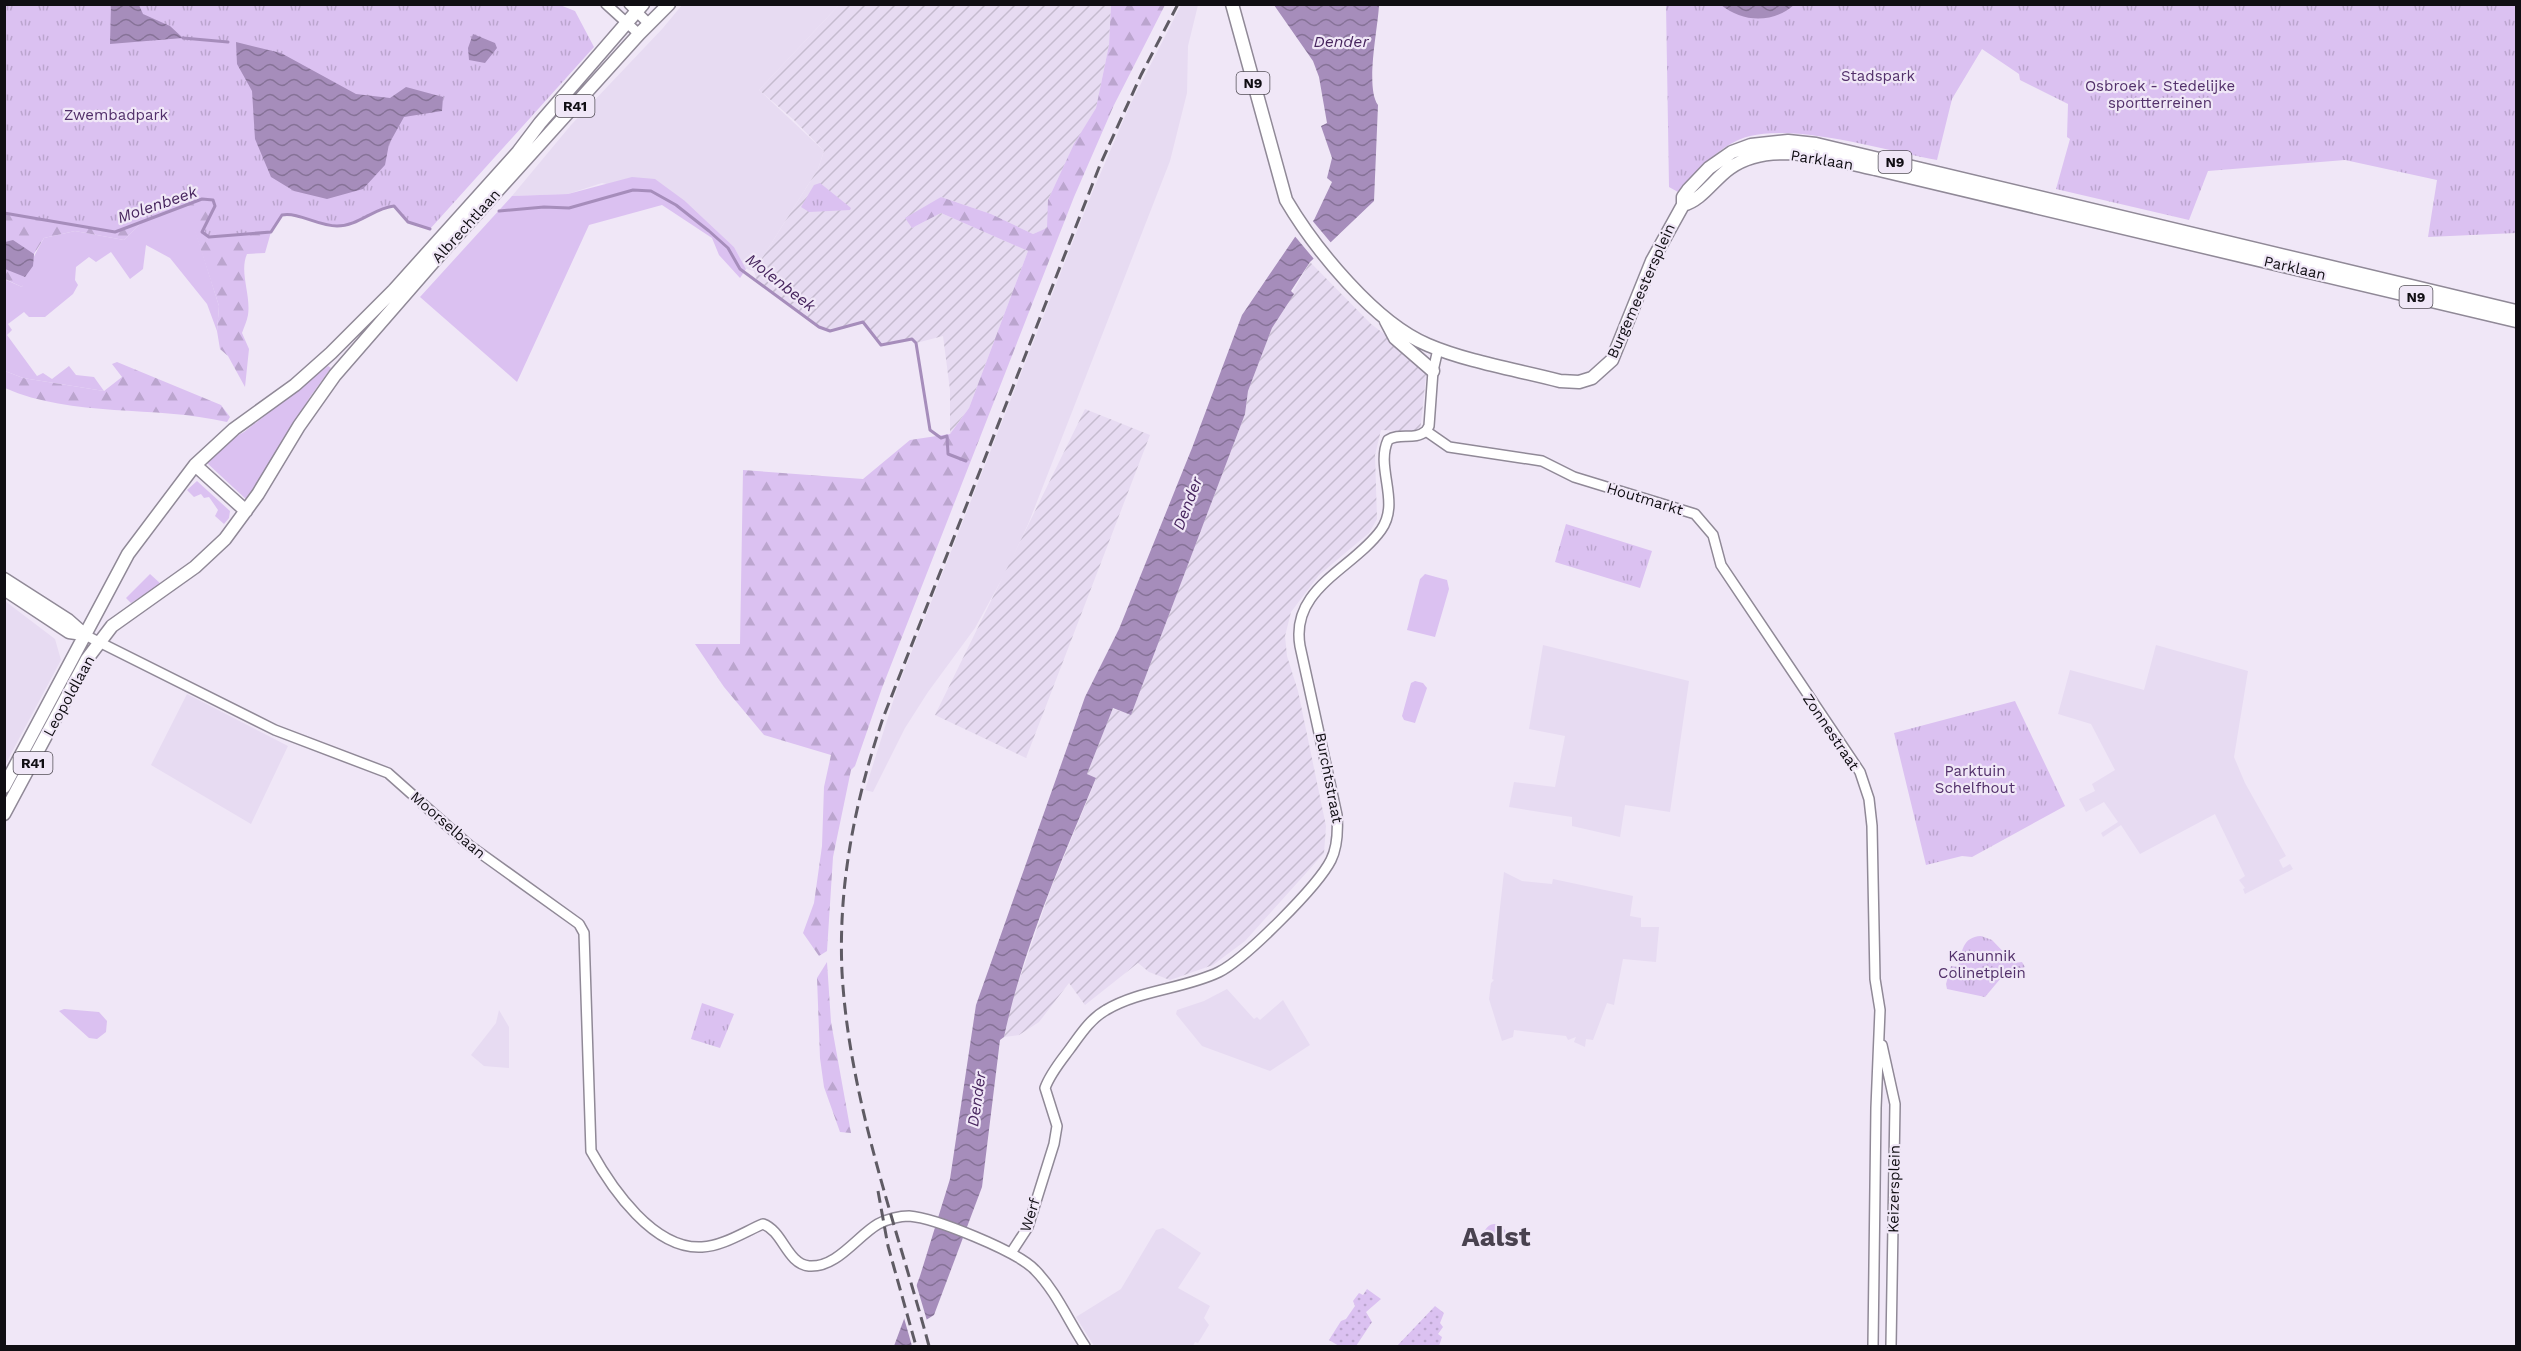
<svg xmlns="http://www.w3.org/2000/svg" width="2521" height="1351" font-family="'Work Sans',sans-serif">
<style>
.built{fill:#e7dbf2}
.industrial{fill:url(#industrial-furrows)}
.grass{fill:#dbc1f1}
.forest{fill:url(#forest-firs)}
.park{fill:url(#park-tufts)}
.garden{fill:url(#garden-dots)}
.water{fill:url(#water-waves)}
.pier{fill:#f0e7f7}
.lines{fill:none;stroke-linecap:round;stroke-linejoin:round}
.stream{stroke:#a68dbb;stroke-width:3}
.minor-casing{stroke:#908997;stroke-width:12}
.major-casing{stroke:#908997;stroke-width:15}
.minor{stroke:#fff;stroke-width:9}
.major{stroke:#fff;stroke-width:12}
.rail{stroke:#5f5b64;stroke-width:3;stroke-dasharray:12 6;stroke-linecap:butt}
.labels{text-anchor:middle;stroke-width:4.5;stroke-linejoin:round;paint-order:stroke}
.shield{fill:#f0e7f7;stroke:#534f57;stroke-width:1.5}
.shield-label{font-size:14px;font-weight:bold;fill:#100e13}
.park-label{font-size:15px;fill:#52306a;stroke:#f0e7f7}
.street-label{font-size:15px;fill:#100e13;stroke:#f0e7f7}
.water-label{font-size:16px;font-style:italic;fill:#47255e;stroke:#f0e7f7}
.town-label{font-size:27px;font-weight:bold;fill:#49424f;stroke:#f0e7f7}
</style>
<defs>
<pattern id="industrial-furrows" width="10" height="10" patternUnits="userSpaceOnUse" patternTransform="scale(1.5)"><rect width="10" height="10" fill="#e7dbf2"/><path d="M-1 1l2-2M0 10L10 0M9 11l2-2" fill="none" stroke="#c5bbcf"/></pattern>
<pattern id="forest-firs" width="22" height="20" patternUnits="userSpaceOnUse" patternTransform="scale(1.5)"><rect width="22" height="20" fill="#dbc1f1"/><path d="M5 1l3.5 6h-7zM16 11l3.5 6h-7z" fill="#bba5ce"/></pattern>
<pattern id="park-tufts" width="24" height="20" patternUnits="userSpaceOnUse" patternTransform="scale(1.5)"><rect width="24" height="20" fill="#dbc1f1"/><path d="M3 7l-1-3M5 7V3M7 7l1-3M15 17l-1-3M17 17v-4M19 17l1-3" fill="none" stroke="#bba5ce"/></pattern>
<pattern id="garden-dots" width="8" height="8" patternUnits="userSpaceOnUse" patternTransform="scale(1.5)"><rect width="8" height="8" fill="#dbc1f1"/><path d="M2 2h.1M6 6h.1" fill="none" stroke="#bba5ce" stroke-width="1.8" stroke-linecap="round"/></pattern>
<pattern id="water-waves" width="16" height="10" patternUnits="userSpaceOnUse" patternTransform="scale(1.5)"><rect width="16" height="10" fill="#a68dbb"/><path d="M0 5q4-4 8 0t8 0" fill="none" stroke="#867297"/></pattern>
</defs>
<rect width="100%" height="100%" fill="#f0e7f7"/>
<path class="built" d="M682 5H839L759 90 824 151 818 169 754 271 746 269 734 247 685 201 602 183 568 194 512 196 571 125 663 28Z
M1181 5H1198L1188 46 1187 93 1170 161 1029 522 1008 568 975 628 928 692 905 728 873 792 865 790 897 689 1092 193 1130 105Z
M5 601 55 639 61 660 5 765Z
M1543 645 1689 681 1670 812 1625 805 1620 837 1572 826V817L1509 807 1514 782 1555 787 1565 736 1529 729Z
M2156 645 2248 671 2234 757 2245 783 2286 856 2279 860 2283 868 2290 864 2293 869 2245 894 2243 889 2245 888 2239 880 2245 876 2215 814 2140 854 2121 825 2103 837 2101 833 2118 822 2104 802 2086 812 2079 799 2095 791 2092 784 2115 770 2091 724 2058 714 2070 670 2144 690Z
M187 694 288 746 251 824 151 765Z
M1504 872 1522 881 1552 884 1553 879 1633 896 1630 916 1641 918V927H1659L1656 962 1623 959 1614 1005 1607 1003 1593 1040 1586 1039 1585 1047 1574 1042 1576 1037 1568 1040 1566 1036 1514 1030 1513 1037 1502 1041 1489 999 1491 983 1494 980 1492 979Z
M1227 989 1254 1019 1257 1017 1260 1020 1283 1000 1310 1045 1270 1071 1202 1046 1176 1014 1177 1010 1204 1001Z
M499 1010 509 1027V1068L484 1066 471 1055 496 1023Z
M1163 1228 1201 1253 1178 1288 1210 1306 1204 1318 1209 1325 1198 1343 1195 1342 1193 1346H1094L1076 1317 1121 1289 1156 1230Z"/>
<path class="industrial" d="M839 5H1111L1109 45 1096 108 1074 145 1048 200V228L1033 234 991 214 941 197 912 228 941 213 1028 251 969 408 950 434V390L943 336 916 343 912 339 881 345 863 322 825 330 758 284 754 271 818 169 824 151 794 120 759 90Z
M1310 262 1371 324 1427 366 1420 432 1381 430 1375 455 1377 519 1369 533 1319 575 1291 612 1285 636 1287 656 1298 691 1326 826 1324 853 1245 941 1213 965 1170 980 1149 972 1138 963 1085 1005 1069 983 1039 1022 1019 1035 1004 1037 1011 1004 1050 891 1096 779 1087 774 1110 715 1113 709 1131 714 1245 414 1248 391 1272 328Z
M1085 409 1150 435 1026 758 935 715Z"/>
<path class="grass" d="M632 177 655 179 685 201 734 247 746 269 740 278 719 255 712 238 662 205 589 225 517 382 420 297 512 196 568 194Z
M187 204 219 306 217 331 207 304 170 258 146 245 143 269 130 279 111 252 96 262 89 257 76 267 75 280 78 285 73 294 45 317H29L24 312 8 324 12 330 7 335 37 376 43 373 52 379 69 366 76 375 94 377 104 391 23 378 5 371 4 279 22 287C26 271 36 252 44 238L75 231 124 240 141 223Z
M328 366 331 368 310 397 248 501 207 463 208 452 244 432Z
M197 481 230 511 229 518 224 524 215 516 218 510 209 497 204 498 201 494 194 497 187 490Z
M150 574 161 584 131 603 126 598Z
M1425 574 1447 580 1449 589 1435 637 1407 630 1420 579Z
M1415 681 1423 683 1427 688 1415 723 1404 720 1402 716 1411 683Z
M64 1009 99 1012 107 1021 106 1032 97 1039 89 1038 59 1011Z
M1484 1235a11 11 0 1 1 22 0a11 11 0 1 1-22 0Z"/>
<path class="forest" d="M1111 5H1165L1114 105 1074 197 882 688 855 766 851 770 833 857 827 951 819 956 803 933 814 903 822 846 824 787 831 755 764 735 724 687 695 644H740L743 470 863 479 910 440 950 434 969 408 1028 251 941 213 912 228 905 218 941 197 991 214 1033 234 1047 228 1048 200 1074 144 1096 108 1109 45Z
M202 199 213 200 215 206 203 232H271L265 253 247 254C239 272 251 294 248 315 247 321 244 327 242 333L249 349 245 387 228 356 220 349 217 331 219 306 189 213 187 204Z
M5 213 115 232 141 223 124 240 75 231 44 238 34 254 33 266 22 287 5 279Z
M117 362 221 405 230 417 227 422C154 405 73 418 5 388V371L23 378 104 391 122 377 112 364Z
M827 962 831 1022 851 1133 840 1132 824 1087 820 1058 817 978Z"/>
<path class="park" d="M4 5H560L575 11 594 47 430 229 408 222 394 206C374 208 358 226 337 226 318 226 299 212 282 215L271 232 209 237 202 232 215 206 213 201 202 199 115 232 5 213Z
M1666 5H2516V233L2428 237 2437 180 2345 160 2208 171 2189 220 2056 189 2070 139 2067 137 2068 104 2020 80 2019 74 1982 49 1952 99 1937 160C1887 151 1799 124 1750 136 1721 143 1697 171 1678 192L1669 187Z
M820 183 851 208 850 210 809 212 801 207 814 185Z
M1566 524 1652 551 1640 588 1555 562Z
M2015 701 2065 806 1972 857 1962 856 1926 865 1894 733Z
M1981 936 1992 940 2014 963 2022 962 2025 967 2006 972 1985 997 1947 989 1946 984 1951 966 1958 967C1962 952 1962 937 1981 936Z
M702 1003 734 1014 720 1048 691 1039Z"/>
<path class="garden" d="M1367 1289 1381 1299 1366 1312 1372 1322 1356 1346H1339L1329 1340 1341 1321 1346 1319 1355 1306 1353 1301 1359 1293 1363 1295Z
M1435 1306 1444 1313 1440 1323 1443 1327 1438 1334 1442 1337 1439 1346H1397Z"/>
<path class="water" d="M111 5H139L143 14 170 26 183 38 110 44Z
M1274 5H1379C1378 28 1365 87 1378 105L1374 201 1310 262 1291 291 1294 294 1272 328 1248 391 1245 414 1131 715 1113 708 1087 774 1096 778C1061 862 1023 948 1004 1037L1000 1040 982 1187 934 1315 926 1320 917 1346H894L920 1276 950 1179 976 1005 1085 697 1119 629 1192 448 1242 315 1295 237 1314 220 1332 182 1327 178 1332 158 1321 126 1327 123 1319 77 1313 61Z
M1721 5H1794C1772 24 1742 22 1721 5Z
M473 34 495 43 497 48 485 63 469 60 468 48Z
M236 42 281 53 356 94 390 98 406 87 443 97 442 111 404 117 389 144 385 165 363 189 327 199 294 191 271 177 255 139 252 91 237 64Z
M13 240 34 254 33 266 25 277 5 269V242Z"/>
<path class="pier" d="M1311 219 1332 244 1314 259 1293 234Z
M915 1280 928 1324 920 1346H912L902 1311Z"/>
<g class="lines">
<path class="stream" d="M183 38 228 42
M499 211 544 207 569 208 633 190 651 191 676 205 709 231 728 248 740 269 819 327 830 331 863 322 881 345 912 339 916 343 930 430 941 438 947 436 948 454 966 461
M4 213 115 232 202 199 213 200 215 206 202 232 209 237 271 232 282 215C299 212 318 226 337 226 358 226 374 208 394 206L408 222 430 229"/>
<defs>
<path id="minor" d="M606 4 639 34
M629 4 649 24
M1426 431 1449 447 1542 461 1574 477 1695 514 1713 535 1721 565 1860 772 1869 799 1872 826 1875 979 1880 1010 1876 1108 1873 1346
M1426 431 1429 426 1433 371 1438 349
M85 635 275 730 388 773 469 845 579 924 584 933 591 1151C612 1189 654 1250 702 1247 723 1246 744 1232 763 1224 783 1231 787 1264 809 1266 837 1268 857 1236 878 1224 887 1219 900 1216 909 1216 935 1218 1017 1251 1035 1270 1056 1291 1069 1322 1085 1346
M1882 1045 1895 1104 1891 1346
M1011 1253 1028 1227 1054 1144 1057 1126 1045 1088C1050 1074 1060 1062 1069 1050 1080 1035 1090 1019 1106 1010 1139 990 1184 989 1219 972 1245 959 1318 886 1331 860 1338 846 1338 830 1337 815L1300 646C1290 588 1353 569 1381 530 1401 502 1375 468 1388 440 1400 432 1414 441 1426 431"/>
<path id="major" d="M1232 4 1286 200C1315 249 1375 323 1428 345 1468 362 1518 370 1560 381L1579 382 1592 378 1612 360 1652 261 1683 205V197L1688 190 1709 168 1732 152 1751 145 1788 141 1816 144 2516 311
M1683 205C1702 200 1714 179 1730 168 1771 139 1831 160 1875 169L2516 321
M1386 321 1395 338 1433 371
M195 465 246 511
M4 579 68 620 85 635
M4 589 69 632 83 634
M4 787 128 554 195 465 234 429 295 385 331 353 394 290 518 152 540 123 643 4
M4 814 87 659 112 626 195 567 225 539 258 494 299 426 335 375 435 260 639 34 669 4"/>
</defs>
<use href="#minor" class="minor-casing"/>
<use href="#major" class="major-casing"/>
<use href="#minor" class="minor"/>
<use href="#major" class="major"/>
<path class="rail" d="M878 1191 888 1246 916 1346
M929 1346C896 1224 849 1099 842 972 838 885 855 800 883 718L1100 165 1141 75 1178 4"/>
</g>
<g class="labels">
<g class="shield">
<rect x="1236.5" y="72" width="33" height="22" rx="4.5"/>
<rect x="555.5" y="95" width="39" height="22" rx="4.5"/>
<rect x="1878.5" y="151" width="33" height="22" rx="4.5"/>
<rect x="2399.5" y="286" width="33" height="22" rx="4.5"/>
<rect x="13.5" y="752" width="39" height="22" rx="4.5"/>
</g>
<g class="shield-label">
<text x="1253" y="88">N9</text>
<text x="575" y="111">R41</text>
<text x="1895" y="167">N9</text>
<text x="2416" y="302">N9</text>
<text x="33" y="768">R41</text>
</g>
<g class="park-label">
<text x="1878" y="81">Stadspark</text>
<text x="2160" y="91">Osbroek - Stedelijke<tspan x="2160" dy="17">sportterreinen</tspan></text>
<text x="116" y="120">Zwembadpark</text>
<text x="1975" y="776">Parktuin<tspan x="1975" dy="17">Schelfhout</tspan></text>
<text x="1982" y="961">Kanunnik<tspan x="1982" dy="17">Colinetplein</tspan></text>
</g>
<g class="street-label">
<text transform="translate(1822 160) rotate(9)" y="5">Parklaan</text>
<text transform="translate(466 226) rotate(-48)" y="5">Albrechtlaan</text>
<text transform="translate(2295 268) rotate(13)" y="5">Parklaan</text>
<text transform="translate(1641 291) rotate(-66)" y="5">Burgemeestersplein</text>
<text transform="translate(1645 499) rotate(17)" y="5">Houtmarkt</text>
<text transform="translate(69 696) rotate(-61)" y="5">Leopoldlaan</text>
<text transform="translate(1831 732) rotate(56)" y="5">Zonnestraat</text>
<text transform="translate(1329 778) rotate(79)" y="5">Burchtstraat</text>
<text transform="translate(448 825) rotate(41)" y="5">Moorselbaan</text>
<text transform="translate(1894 1189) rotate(-89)" y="5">Keizersplein</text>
<text transform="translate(1030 1215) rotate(-72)" y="5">Werf</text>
</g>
<g class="water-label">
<text x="1341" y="47">Dender</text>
<text transform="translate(157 204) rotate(-19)" y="6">Molenbeek</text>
<text transform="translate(781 282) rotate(38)" y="6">Molenbeek</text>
<text transform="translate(1187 503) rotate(-69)" y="6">Dender</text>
<text transform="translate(976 1099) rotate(-82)" y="6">Dender</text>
</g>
<g class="town-label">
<text x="1496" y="1246">Aalst</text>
</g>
</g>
<rect width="2521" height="1351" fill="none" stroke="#100e13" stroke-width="12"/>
</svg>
